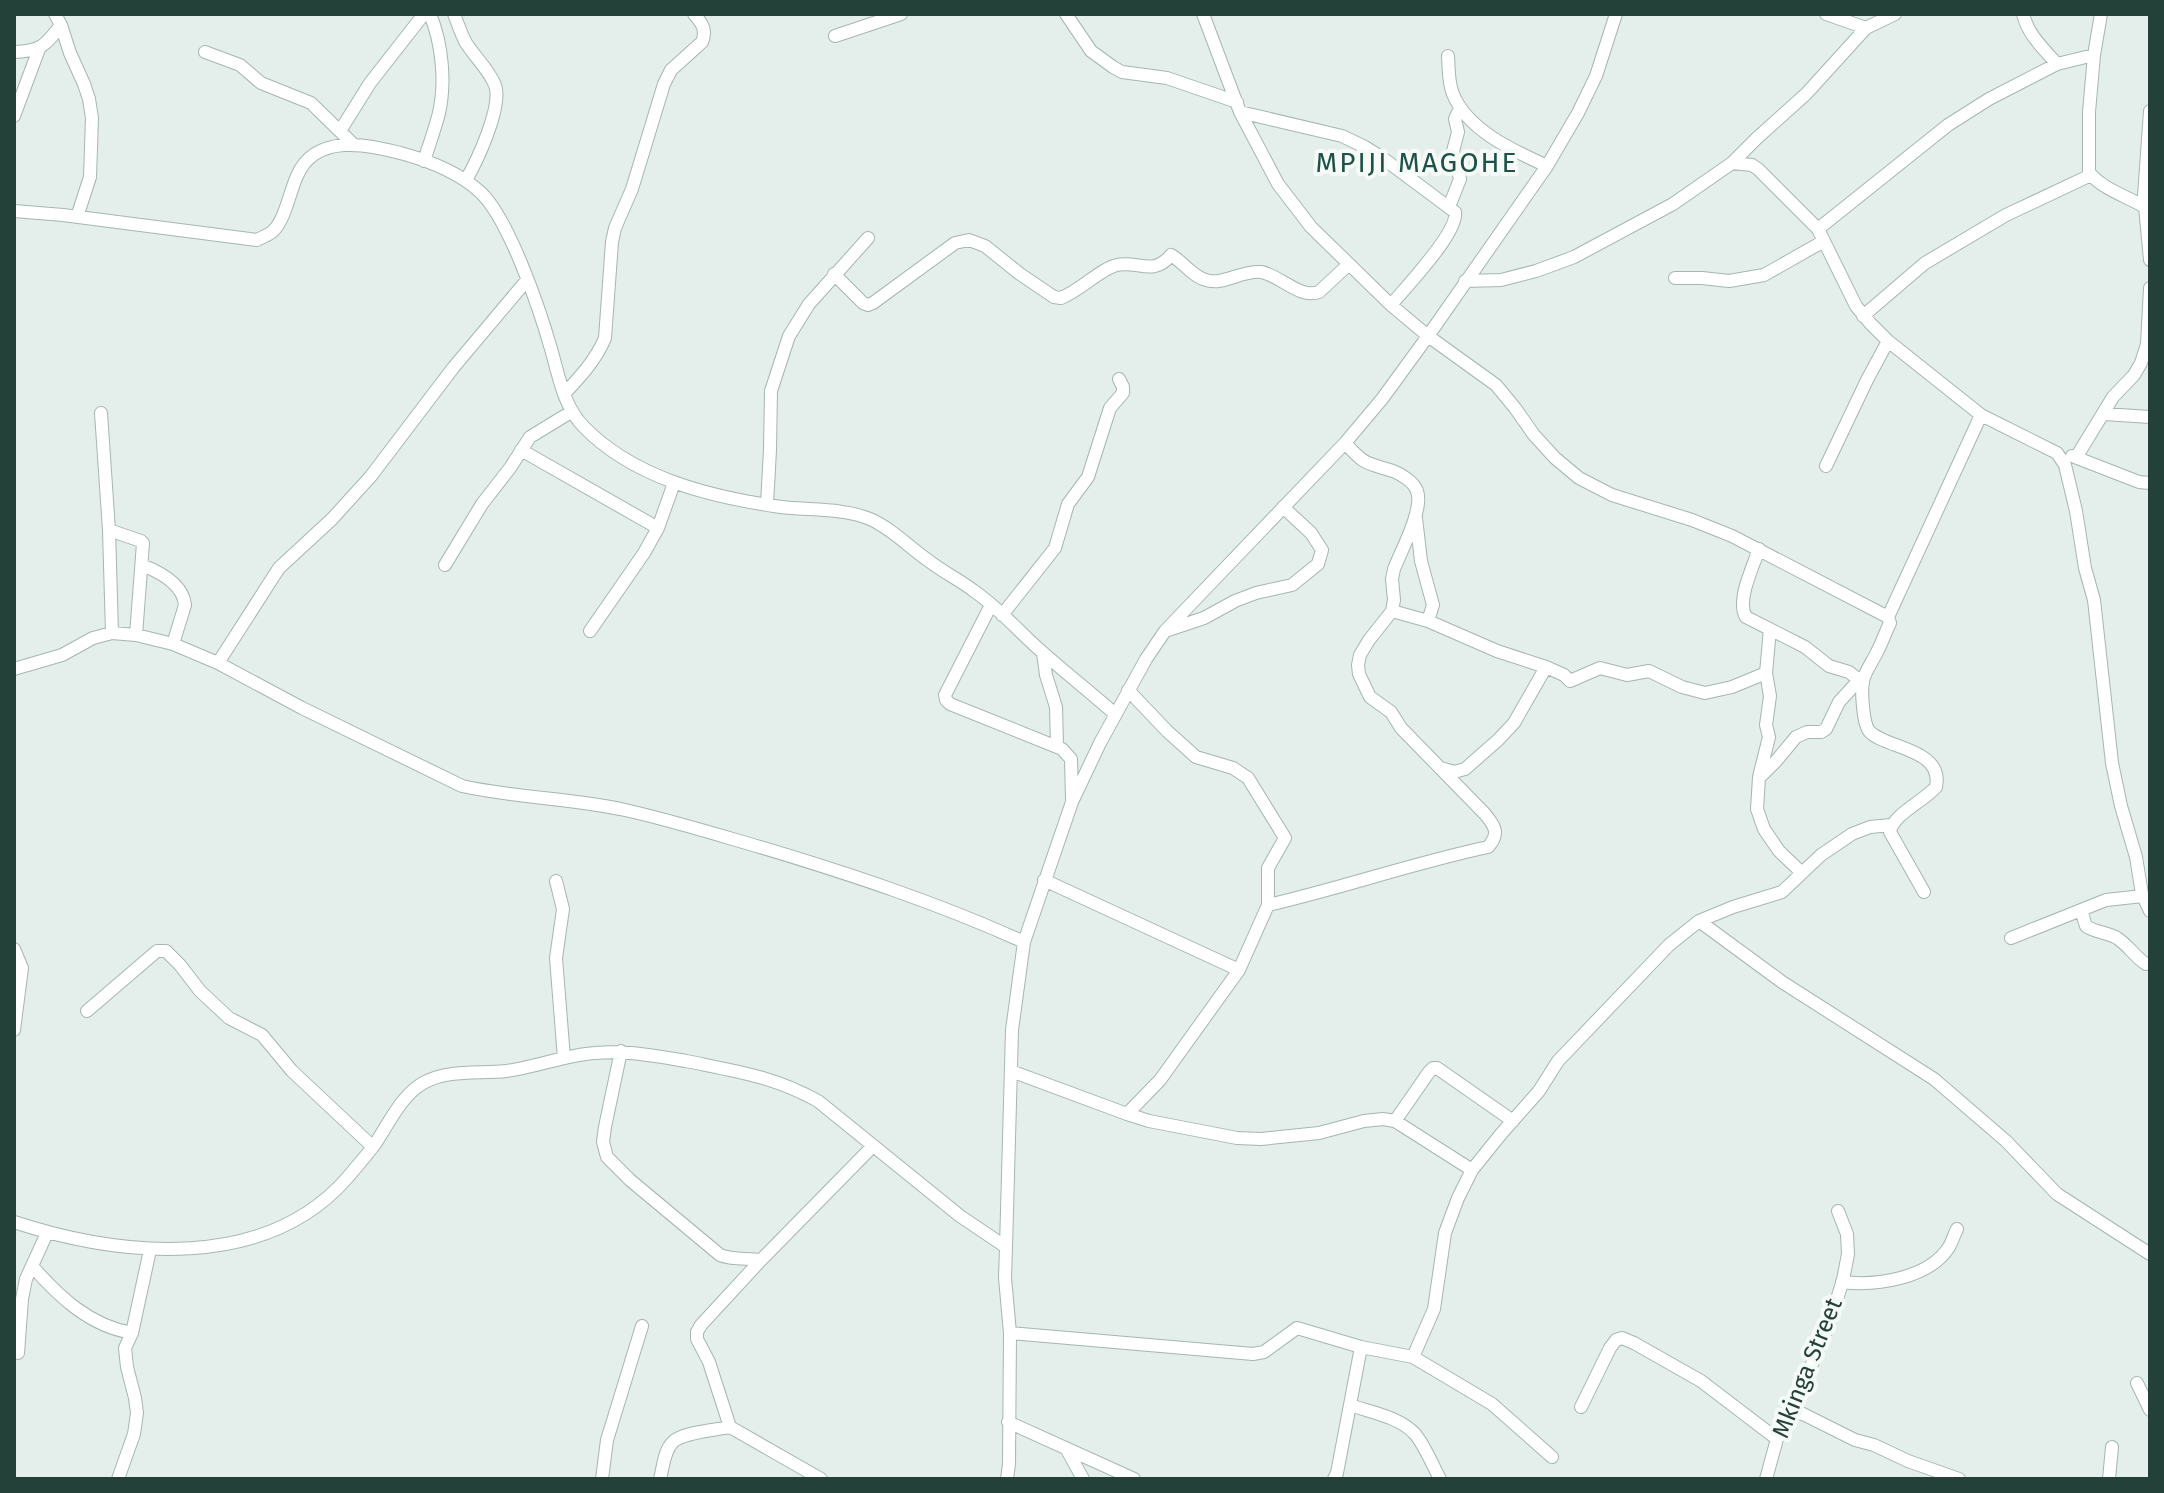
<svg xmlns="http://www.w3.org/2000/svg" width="2164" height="1493" font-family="'Fira Sans',sans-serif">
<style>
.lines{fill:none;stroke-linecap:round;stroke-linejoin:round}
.minor-casing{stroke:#a6b6b1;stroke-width:14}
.minor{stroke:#fff;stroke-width:12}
.labels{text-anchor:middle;stroke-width:8;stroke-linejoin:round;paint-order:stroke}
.street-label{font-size:24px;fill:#234039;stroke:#f5faf7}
.quarter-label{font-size:28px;letter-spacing:2px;fill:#1e5248;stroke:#f5faf7}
</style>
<rect width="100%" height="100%" fill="#e4eeea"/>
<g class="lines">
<defs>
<path id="minor" d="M55 14 61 25 70 53 84 84 89 99 92 118 90 177 77 217
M454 14C458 24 461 34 466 43 475 57 489 70 495 85 503 106 477 161 466 180
M1066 14 1091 51 1113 67 1122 72 1167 78 1237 102
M1203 14 1240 112 1278 184 1311 227 1391 305 1428 336 1496 385 1515 408 1534 435 1555 458 1579 478 1612 495 1692 520 1732 536 1888 617 1890 623C1885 633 1882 643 1877 652 1873 661 1865 671 1863 681 1861 691 1863 723 1869 731 1885 749 1944 748 1936 787 1924 801 1892 815 1890 832L1924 892
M1826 14 1866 28
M2023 14C2028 35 2043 48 2057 64
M2101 14 2094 55 2089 112V172C2100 188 2128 197 2145 207
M835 36 901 14
M14 52C41 51 45 46 61 25
M205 52 240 65 261 83 311 103 352 143
M1448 56C1449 69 1448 82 1453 94 1467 130 1514 151 1547 166
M2150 111 2144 196 2150 260
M1240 112 1342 136 1365 147 1384 159 1455 212C1459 232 1405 288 1391 305
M14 116 39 49
M340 131 370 83 424 14
M424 161C429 145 435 129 439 113 446 82 442 43 430 14
M1732 163 1752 165 1758 169 1818 229 1856 306 1870 323 1888 341 1981 415 2057 453 2065 465 2076 511 2085 568 2094 600 2112 763 2121 806 2136 857 2142 894 2150 911
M1449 207 1460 179 1453 151 1458 132 1455 119 1460 108
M14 211 63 215 257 240C262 237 269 235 273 231 285 220 290 191 297 176 315 133 368 144 404 154 429 161 459 173 479 191 508 216 540 310 551 349 559 376 563 405 583 426 632 477 707 496 774 506 805 511 841 507 870 519 891 528 910 548 929 561 943 572 960 580 974 591 999 608 1019 632 1041 651 1066 673 1091 693 1115 714
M1818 229 1948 125 1989 99 2057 64 2094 55
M834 274 863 303 868 305 873 303 955 243 969 240 985 246 1020 274 1054 297 1061 298C1080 291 1100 269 1117 265 1138 260 1153 277 1171 255 1182 261 1193 277 1206 280 1222 286 1242 270 1261 272 1280 275 1299 299 1319 292L1349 264
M1675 278H1702L1729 281 1764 275 1824 241
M1465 281 1501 280 1536 271 1574 257 1673 204 1732 163 1757 138 1806 94 1866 28 1895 14
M1863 316 1925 263 2006 215 2091 175
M564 394C580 377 596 360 605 338L612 242 615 228 632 189 664 84 671 70 702 42C707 30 702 23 694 14
M101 413 109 530 112 633
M2104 414 2150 417
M521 450 658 528
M2072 456 2139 482 2150 483
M2077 456 2113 397 2134 375 2141 363 2147 344 2150 288
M1826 466 1867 380 1888 341
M767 504 770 450 771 391 789 336 809 304 868 238
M1416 518 1421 561 1433 605 1428 621
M109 530 141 541 143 543 136 635
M1759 549C1753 567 1736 601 1746 617L1805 647 1829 666 1849 672 1863 683
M142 565C160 572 183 584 185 605L173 644
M445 565 482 504 510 468 530 437 571 412
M991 605 945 695 946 700 950 704 1062 749 1071 759 1072 799
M1392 611 1428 621 1497 651 1546 667 1564 675 1570 681 1600 668 1627 675 1649 671 1682 687 1705 693 1732 687 1766 673
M1002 615 1055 548 1068 504 1088 477 1110 408 1123 393V387L1119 379
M1888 617 1981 415
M1770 629 1766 673 1770 696 1766 725 1769 737 1759 777 1757 809 1764 829 1779 851 1801 872
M1168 630 1204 618 1235 601 1256 593 1292 585 1318 564 1322 550 1311 533 1283 507
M590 631 644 553 658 528 674 483
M1043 653 1046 675 1056 707 1057 745
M218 663 279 568 332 519 371 476 453 368 527 280
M14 669 62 655 93 638 112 633 136 635 173 644 218 663 302 708 462 786C516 798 571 798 625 810 670 820 715 834 760 847 850 874 938 903 1024 942
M1444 769 1454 772 1465 769 1498 740 1514 723 1546 667
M1761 776 1776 761 1796 737 1807 732H1821L1826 729 1839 702 1859 680
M1044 880 1239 970
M556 881 563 909 556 958 564 1058
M1268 905C1342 888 1413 863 1488 847 1500 834 1495 826 1485 814L1401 728 1391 712 1370 697 1359 674 1358 665 1360 655 1369 640 1392 611 1394 600 1392 579 1394 569C1401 551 1424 509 1417 491 1414 482 1401 474 1393 471 1365 462 1366 466 1345 443
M2081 910 2086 926C2096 933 2107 932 2117 938 2128 945 2135 957 2146 964
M1699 921 1782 982 1934 1079 2006 1141 2057 1194 2150 1254
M2011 938 2106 900 2143 896
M14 949 22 968 14 1030
M87 1011 157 951H166L180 965 200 991 229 1018 262 1035 292 1071 373 1147
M621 1051 605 1127 603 1142 607 1157 630 1180 720 1255C732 1260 747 1258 761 1260
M1011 1071 1127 1114 1149 1121 1237 1138 1261 1139 1319 1133 1364 1121 1383 1119 1395 1121 1472 1170
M1127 1114 1160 1080 1239 970 1268 905V868L1285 838 1248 778 1233 768 1196 757 1167 731 1128 690
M1395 1121 1429 1072 1433 1068H1437L1513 1121
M14 1222C121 1257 266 1272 348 1177 357 1166 367 1155 375 1144 389 1123 401 1096 423 1083 448 1069 479 1074 506 1071 537 1067 565 1055 595 1053 626 1050 656 1056 686 1061 735 1071 773 1076 818 1101L960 1216 1006 1247
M32 1266C59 1297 90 1326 132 1333
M1842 1282C1875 1286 1929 1279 1949 1247 1952 1242 1954 1235 1957 1229
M1010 1333 1253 1354 1264 1352 1297 1328 1361 1347 1413 1357 1434 1309 1445 1233 1458 1198 1472 1170 1501 1134 1539 1091 1558 1061 1669 945 1699 921 1733 907 1782 892 1821 855 1852 834 1870 827 1891 825
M18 1353 22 1299 26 1279 47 1233
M1413 1357 1492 1404 1552 1457
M2137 1383 2150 1410
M1350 1405C1370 1412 1400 1417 1415 1434 1425 1446 1432 1464 1440 1479
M1581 1407 1610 1348 1616 1340 1622 1338 1634 1343 1701 1381 1777 1439
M1792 1412 1803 1414 1855 1440 1874 1445 1908 1461 1959 1479
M1008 1422 1134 1479
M1066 1448 1083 1479
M118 1479 134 1434 137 1413 135 1398 127 1367 125 1348 132 1333 150 1250
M602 1479 607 1440 642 1326
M660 1479C663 1468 664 1450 673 1442 683 1432 716 1430 730 1427
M821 1479 730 1427 709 1362 697 1339V1332L701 1325 761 1260 872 1147
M1007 1479 1009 1464 1010 1333 1005 1278 1006 1247 1012 1030 1024 942 1072 802 1100 743 1146 659 1165 631 1345 443 1382 399 1428 336 1547 166 1578 113 1596 76 1616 14
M1334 1479 1337 1473 1361 1347
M1766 1479 1777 1439 1792 1412 1830 1321 1843 1280 1848 1254 1847 1234 1838 1211
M2109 1479 2112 1447"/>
</defs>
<use href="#minor" class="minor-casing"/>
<use href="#minor" class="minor"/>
</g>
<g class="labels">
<g class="street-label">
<text transform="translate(1807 1368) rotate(-68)" y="8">Mkinga Street</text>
</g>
<g class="quarter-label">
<text x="1417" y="172">MPIJI MAGOHE</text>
</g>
</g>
<rect width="2164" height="1493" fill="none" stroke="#234039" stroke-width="32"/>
</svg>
